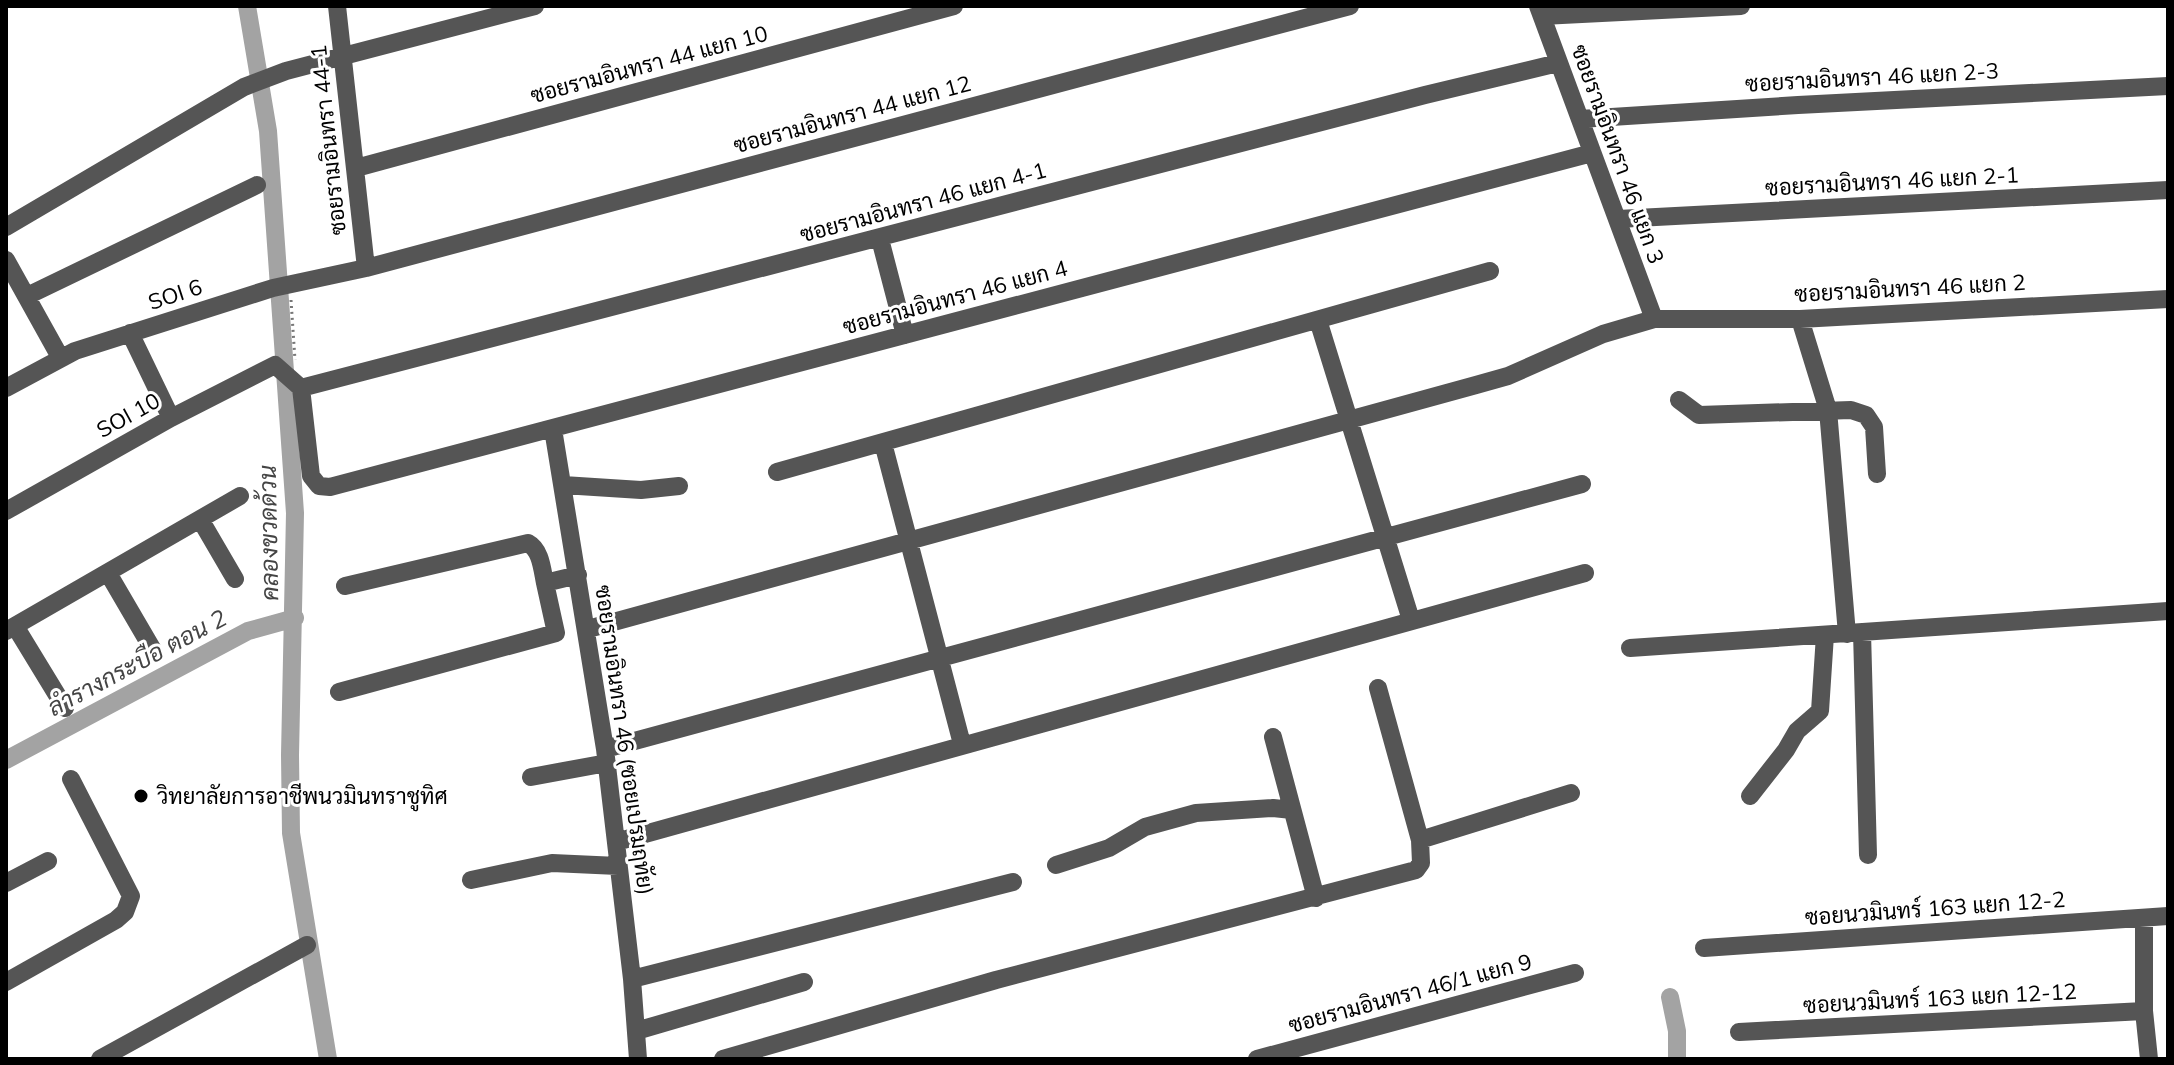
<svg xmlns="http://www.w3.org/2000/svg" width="2174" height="1065" font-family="Mulish,Sarabun,sans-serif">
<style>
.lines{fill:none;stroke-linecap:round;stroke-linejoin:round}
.canal{stroke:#a3a3a3;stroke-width:18}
.path{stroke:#777;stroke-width:3;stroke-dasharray:2 4;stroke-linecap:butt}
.minor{stroke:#555;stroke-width:18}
.poi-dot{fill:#000;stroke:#fff;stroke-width:3}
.labels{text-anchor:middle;stroke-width:6;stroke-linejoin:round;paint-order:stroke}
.street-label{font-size:22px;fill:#000;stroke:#fff}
.poi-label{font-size:22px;fill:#000;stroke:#fff;text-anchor:start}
.water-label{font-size:24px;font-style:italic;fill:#444;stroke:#fff}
</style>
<rect width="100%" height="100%" fill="#fff"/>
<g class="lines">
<path class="canal" d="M247 6 268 131 295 513 290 755 291 833 328 1059
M6 760 248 631 295 618
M1670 997 1677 1031V1059"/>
<path class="path" d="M291 300 295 360"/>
<path class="minor" d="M337 6 366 268
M1538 6 1654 319
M1542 16 1741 6
M1580 119 1798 105 2168 86
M356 168 954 6
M1618 219 2168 190
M6 227 244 87 286 71 535 6
M880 239 905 335
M6 260 60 357
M27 296 257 185
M1800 319 1828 410 1847 634
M1318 320 1411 620
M130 333 171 418
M6 388 75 351 273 288 366 268 1350 6
M301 388 1425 95 1558 63
M1679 400 1699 415 1851 410 1866 415 1874 427 1877 474
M553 429 605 749 632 979 638 1059
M883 443 962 744
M777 472 1490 271
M563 485 641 490 679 486
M6 511 171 418 275 365 301 388 311 476 319 486 330 487 1592 153
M200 519 235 579
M108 573 153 650
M345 586 528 543C541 550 542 569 545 583L578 575
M15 626 65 708
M588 629 1476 385 1508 376 1603 334 1654 319H1800L2168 299
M6 631 240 496
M1862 632 1868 855
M1630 648 2168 611
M339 692 556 633 545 583
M1273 737 1316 898
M605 749 1582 484
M531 777 607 763
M1750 796 1786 750 1797 731 1820 711 1825 635
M1420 840 1571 793
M616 842 1585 573
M1056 865 1109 848 1145 827 1196 813 1273 808 1292 810
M471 880 552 863 618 866
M6 883 48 861
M2144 919V1011L2149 1059
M1704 948 2168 916
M632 979 1013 882
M6 982 116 920 125 912 131 896 71 779
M636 1031 804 982
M1739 1032 2144 1011
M100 1059 307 945
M723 1059 996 980 1416 870 1421 863 1420 840 1378 688
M1257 1059 1575 973"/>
</g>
<circle class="poi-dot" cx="141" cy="796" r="8"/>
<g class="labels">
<g class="street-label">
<text transform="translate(649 64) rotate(-15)" y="8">ซอยรามอินทรา 44 แยก 10</text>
<text transform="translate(1872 77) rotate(-3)" y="8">ซอยรามอินทรา 46 แยก 2-3</text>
<text transform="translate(852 114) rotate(-15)" y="8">ซอยรามอินทรา 44 แยก 12</text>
<text transform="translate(328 140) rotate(-96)" y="8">ซอยรามอินทรา 44-1</text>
<text transform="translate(1618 154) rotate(70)" y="8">ซอยรามอินทรา 46 แยก 3</text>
<text transform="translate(1892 181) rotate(-3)" y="8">ซอยรามอินทรา 46 แยก 2-1</text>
<text transform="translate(923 202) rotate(-15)" y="8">ซอยรามอินทรา 46 แยก 4-1</text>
<text transform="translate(1910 288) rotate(-3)" y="8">ซอยรามอินทรา 46 แยก 2</text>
<text transform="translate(175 294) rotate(-18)" y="8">SOI 6</text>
<text transform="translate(955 297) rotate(-15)" y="8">ซอยรามอินทรา 46 แยก 4</text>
<text transform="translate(128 415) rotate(-29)" y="8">SOI 10</text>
<text transform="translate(625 740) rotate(82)" y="8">ซอยรามอินทรา 46 (ซอยเปรมฤทัย)</text>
<text transform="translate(1935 908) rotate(-4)" y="8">ซอยนวมินทร์ 163 แยก 12-2</text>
<text transform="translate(1410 993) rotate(-15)" y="8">ซอยรามอินทรา 46/1 แยก 9</text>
<text transform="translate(1940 998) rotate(-3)" y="8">ซอยนวมินทร์ 163 แยก 12-12</text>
</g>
<g class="poi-label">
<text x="157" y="804">วิทยาลัยการอาชีพนวมินทราชูทิศ</text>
</g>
<g class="water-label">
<text transform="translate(269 533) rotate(-91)" y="8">คลองขวดด้วน</text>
<text transform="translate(137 663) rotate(-28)" y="8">ลำรางกระบือ ตอน 2</text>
</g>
</g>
<rect width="2174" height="1065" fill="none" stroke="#000000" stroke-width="16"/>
</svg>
